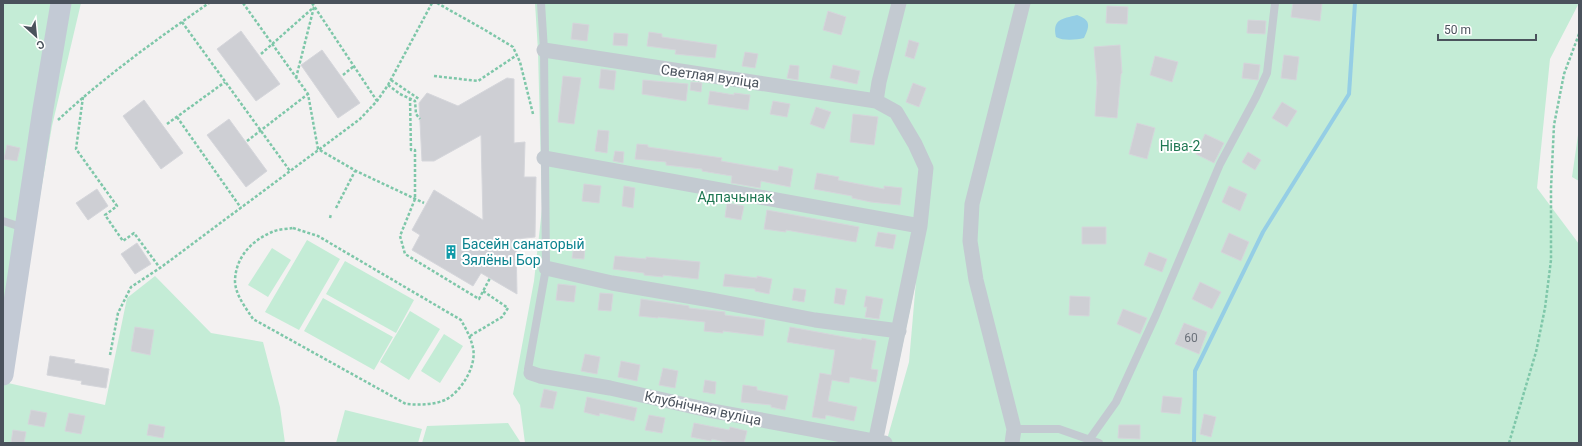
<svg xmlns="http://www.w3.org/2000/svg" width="1582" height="446" font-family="Roboto,sans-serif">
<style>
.green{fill:#c4ecd6}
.water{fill:#95cee5}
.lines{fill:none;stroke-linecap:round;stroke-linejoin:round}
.stream{stroke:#95cee5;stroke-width:4}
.building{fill:#cecfd4;stroke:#d5d6db}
.path{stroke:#7ec7a9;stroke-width:2.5;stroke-dasharray:3 2;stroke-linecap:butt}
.lane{stroke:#c3cad1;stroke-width:8}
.street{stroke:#c3cad1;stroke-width:15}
.secondary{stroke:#c3cad5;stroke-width:21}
.labels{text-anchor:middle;stroke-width:4;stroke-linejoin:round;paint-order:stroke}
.number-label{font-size:12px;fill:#6b717a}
.street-label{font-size:14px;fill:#4a525c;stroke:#fff}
.park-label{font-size:14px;fill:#207853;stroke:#fff}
.culture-label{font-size:14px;fill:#0d838f;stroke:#fff;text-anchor:start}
</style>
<rect width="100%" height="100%" fill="#f3f1f1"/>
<path class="green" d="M3 3H81L52 126 8 383 105 405 127 298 155 276 211 333 263 342 280 407 285 443H3Z
M535 3H1579L1550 59 1537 188 1579 244V443H886L909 362 916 281 882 443H525L520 405 513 394 534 281 542 209 538 51Z
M1579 128V181L1572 177Z
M307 240 340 259 299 330 265 312Z
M272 248 291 260 268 297 248 285Z
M345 261 414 300 396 333 326 294Z
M323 298 393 337 374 370 304 331Z
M410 311 440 329 409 380 380 362Z
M444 334 463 346 440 383 421 371Z
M345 410 422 429 418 443H336Z
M508 423 521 443H422L427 426Z"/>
<path class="water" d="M1077 15C1091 20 1090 26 1084 38 1076 40 1063 41 1056 37 1052 19 1062 19 1077 15Z"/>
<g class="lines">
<path class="stream" d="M1194 443 1195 371 1263 232 1349 94 1355 3"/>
</g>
<path class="building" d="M1293 3H1322L1320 21 1291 17Z
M1107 6 1128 7 1127 24 1106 23Z
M828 11 846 17 841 35 823 30Z
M1248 20 1266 21 1265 34 1247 33Z
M573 23 589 25 587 41 571 39Z
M241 31 280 84 256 101 217 49Z
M649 32 662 34V37L717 45 715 58 675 54 676 50 647 46Z
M614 33 628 34 627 46 613 45Z
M909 40 919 43 914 59 905 56Z
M1120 45 1122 73 1121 74 1117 118 1095 116 1097 83 1094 47Z
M322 50 360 103 338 118 301 65Z
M745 52 758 54 755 68 742 66Z
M1284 55 1299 57 1296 80 1281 78Z
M1155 56 1178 62 1172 82 1150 75Z
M1244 63 1260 65 1258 80 1242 78Z
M790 65 799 66 798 80 787 78Z
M833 65 860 71 857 84 830 78Z
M601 69 616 71 614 90 599 88Z
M563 76 581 78 574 124 558 122Z
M507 78 514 79V143L525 142 524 177H536L535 237 516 239 517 294 481 273 473 286 412 250 420 235 412 230 434 190 483 220 481 135 434 161H422L419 103 427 93 458 106Z
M643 80 688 84 686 101 642 94Z
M691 82 702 83 701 92 690 90Z
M913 83 926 88 919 107 906 102Z
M710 91 734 95V93L750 95 748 110 708 104Z
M144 100 183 153 161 169 123 116Z
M773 101 790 104 787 117 770 114Z
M1282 102 1297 111 1287 127 1272 118Z
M816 107 831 112 824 129 810 124Z
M853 114 878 117 874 145 850 142Z
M229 119 267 171 246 187 207 135Z
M1137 123 1155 128 1147 159 1129 154Z
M598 130 609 131 607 153 595 151Z
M1205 134 1224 143 1214 163 1196 154Z
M637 144 648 145V147L722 158 721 161 778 171 779 166 793 169 790 187 761 181 760 188 731 183 732 176 702 171V169L666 165V162L635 159Z
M7 145 20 148 17 161 4 159Z
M615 151 624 152 623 163 613 161Z
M1248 152 1261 160 1255 170 1242 162Z
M817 173 839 177 838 180 884 189V186L902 188 900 205 871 202 852 198V196L814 189Z
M584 184 601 186 599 203 582 201Z
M624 186 635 188 633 208 622 206Z
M1229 186 1247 194 1240 211 1222 202Z
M97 189 108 206 88 220 76 203Z
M727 203 744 206 741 220 725 217Z
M767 210 859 227 856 242 786 230V232L764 229Z
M1082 227H1106V244H1082Z
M878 232 896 235 893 249 875 246Z
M1229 233 1249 242 1241 261 1221 252Z
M137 243 151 264 135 274 121 254Z
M574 245 585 246 584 259 572 258Z
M1149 252 1167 259 1162 272 1144 265Z
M615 256 646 259V257L700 262 698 279 663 275V277L644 275V273L613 269Z
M725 274 757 278V276L772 279 769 294 755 291V289L723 286Z
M1200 282 1221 292 1212 309 1192 299Z
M558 284 576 286 574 302 556 300Z
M794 288 806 290 804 302 792 300Z
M836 288 847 290 844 305 834 303Z
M600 293 613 294 611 311 598 310Z
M866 296 883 299 879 319 865 317 867 307H864Z
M1070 296 1090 297 1089 316 1069 315Z
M641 299 689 306V308L725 312V315L765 320 763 336 723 331V333L704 331 705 322 658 317V318L639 316Z
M1123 309 1147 318 1140 334 1117 324Z
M1184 323 1207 332 1199 354 1175 344Z
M135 327 154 330 150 355 131 351Z
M790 327 861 340 862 338 876 341 871 369 878 370 876 382 850 377 849 383 832 380 828 401 857 407 854 421 826 415 825 419 812 417 820 373 831 375 835 350 787 342Z
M585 354 600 357 597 374 581 371Z
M50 356 75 360 74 363 109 369 106 388 81 384 82 381 47 375Z
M621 361 640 365 637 381 618 377Z
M663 368 678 371 675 388 659 385Z
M705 380 716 382 715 394 703 392Z
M743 385 757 387V390L788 396 785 410 771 407V405L741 402Z
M544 389 557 392 553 409 540 407Z
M1163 396 1182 398 1180 414 1161 412Z
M587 397 637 408 634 421 600 413 599 416 584 412Z
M31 410 47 413 44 427 28 424Z
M69 413 85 416 81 434 65 431Z
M1204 414 1216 417 1211 437 1200 434Z
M649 415 665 418 662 433 645 430Z
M694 423 729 430 730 427 747 431 744 443H730L712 439 711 441 691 437Z
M149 424 165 427 163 438 147 435Z
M1119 425H1140V439L1118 438Z
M13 430 26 432 24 443H11Z"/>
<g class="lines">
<path class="path" d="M243 3 308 94 318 149 356 171 424 203
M312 3 377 101
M437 3 485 30 513 47 520 62 533 114
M182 22 290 171
M261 54 314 7
M343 75 354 66
M434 76 478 81 517 55
M296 78 314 7
M391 80 419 99
M388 85 400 94 415 101 416 114 420 119
M83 97 76 149 117 206 105 215 123 241 134 233 160 268
M410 98 411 150H415V199L400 236 405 254 479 299 490 278
M177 117 241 208
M58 120C104 77 157 39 209 3
M167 124 225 82
M247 141 308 94
M336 208 355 171
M330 218 331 214
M293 228 318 236 461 320C466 329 471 338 473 348 477 366 461 392 445 400 433 405 419 405 406 404L253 319C246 308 236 296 235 282 235 258 251 241 272 232 278 229 287 229 293 228Z
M470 336 502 317 508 308 483 291
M110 355 118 313 131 287 160 268 360 119 377 101 388 85 432 3
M1509 443 1536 352 1545 308 1551 260V188L1554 125 1564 74 1579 34"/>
<path class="lane" d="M3 221 24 228
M531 373 528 369 546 268 544 50 541 3
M1014 429H1059L1099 443
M1089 440 1116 402 1156 315 1220 164 1256 97 1267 73 1275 3"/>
<path class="street" d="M544 50 876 101 896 112 915 144 926 168 920 226 875 443
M876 101 879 82 899 3
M544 158 920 226
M546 268 612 283 711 300 815 320 899 331
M531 373 540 376 610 388 713 411 885 443
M1012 443 1014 429 976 280 970 241 972 204 1023 3"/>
<path class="secondary" d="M3 375 43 109 61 3"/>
</g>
<defs>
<symbol id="building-bare" viewBox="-9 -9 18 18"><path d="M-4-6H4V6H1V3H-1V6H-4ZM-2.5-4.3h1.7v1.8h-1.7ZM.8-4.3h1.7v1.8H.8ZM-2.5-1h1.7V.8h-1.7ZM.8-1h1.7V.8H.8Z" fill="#0f9aa8" stroke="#fff" stroke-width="2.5" paint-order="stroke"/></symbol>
</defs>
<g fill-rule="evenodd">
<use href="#building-bare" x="441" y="242" width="20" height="20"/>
</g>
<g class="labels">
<g class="number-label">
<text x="1191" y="342">60</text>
</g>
<g class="street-label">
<text transform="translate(710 76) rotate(8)" y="5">Светлая вуліца</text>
<text transform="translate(703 408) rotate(12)" y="5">Клубнічная вуліца</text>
</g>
<g class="park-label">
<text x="1180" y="151">Ніва-2</text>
<text x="735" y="202">Адпачынак</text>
</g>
<g class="culture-label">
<text x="462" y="249">Басейн санаторый<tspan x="462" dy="16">Зялёны Бор</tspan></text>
</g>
</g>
<rect width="1582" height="446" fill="none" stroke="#4a525c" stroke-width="8"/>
<g transform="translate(36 36) rotate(153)" stroke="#ffffff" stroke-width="3" paint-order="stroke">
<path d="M0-3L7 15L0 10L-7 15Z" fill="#4a525c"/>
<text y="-6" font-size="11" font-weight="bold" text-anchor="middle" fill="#4a525c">С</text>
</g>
<path d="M1438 34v6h98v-6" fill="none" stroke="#4a525c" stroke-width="2"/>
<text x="1444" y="34" font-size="12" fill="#4a525c" stroke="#ffffff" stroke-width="3" paint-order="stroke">50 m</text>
</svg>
